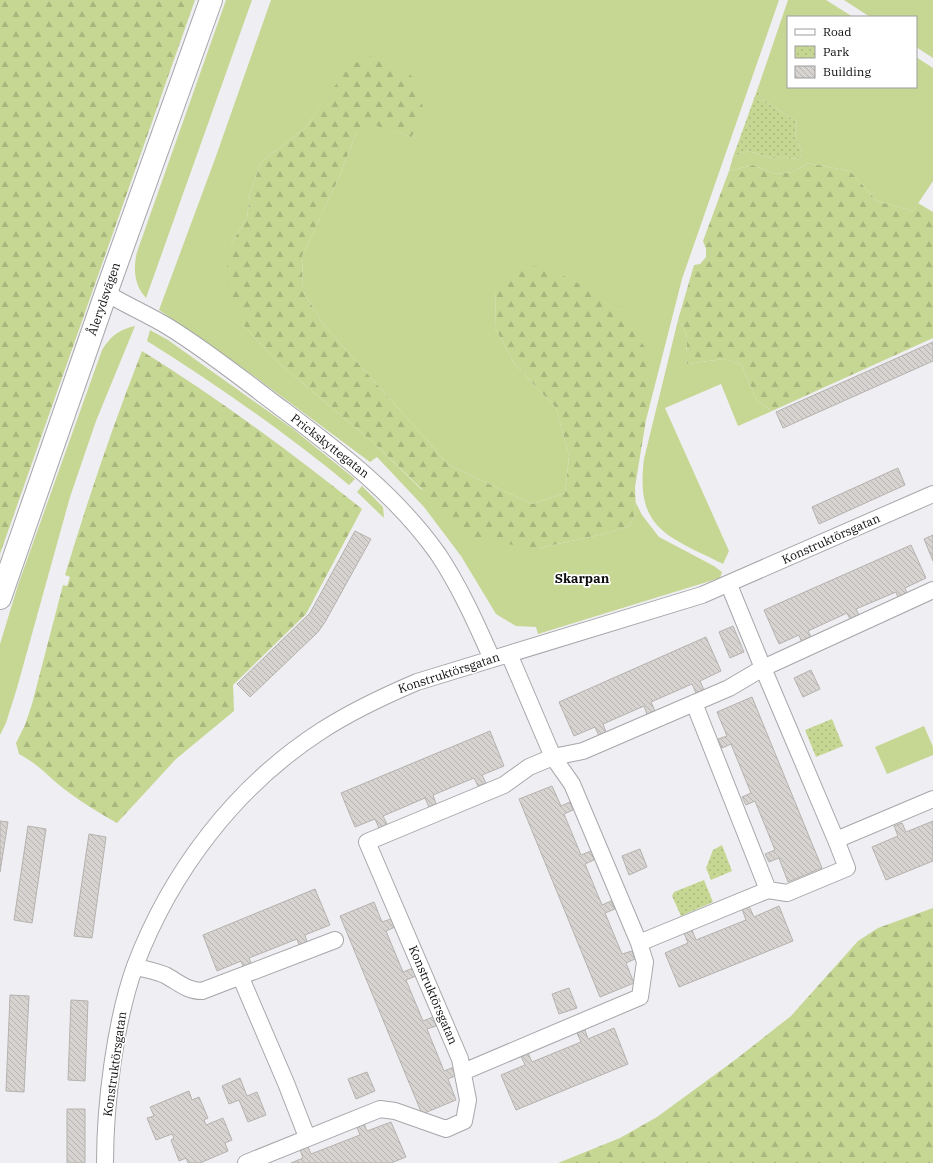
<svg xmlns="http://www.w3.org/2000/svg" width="933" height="1163" font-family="'IBM Plex Serif',serif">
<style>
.green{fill:#c6d794}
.forest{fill:url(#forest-firs)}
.park{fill:url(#park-dots)}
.building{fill:url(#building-back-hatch);stroke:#b5b2af}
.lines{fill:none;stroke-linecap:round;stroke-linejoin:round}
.minor-casing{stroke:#a7a7ab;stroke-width:18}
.secondary-casing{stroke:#a7a7ab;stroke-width:24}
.minor{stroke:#fff;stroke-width:16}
.secondary{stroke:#fff;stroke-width:22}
.labels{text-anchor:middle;stroke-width:3.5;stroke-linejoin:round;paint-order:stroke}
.street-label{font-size:12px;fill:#0b0b0c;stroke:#fff}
.neighbourhood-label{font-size:13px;font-weight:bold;fill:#0b0b0c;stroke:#fff}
</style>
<defs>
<pattern id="forest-firs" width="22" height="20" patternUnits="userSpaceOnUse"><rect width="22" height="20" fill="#c6d794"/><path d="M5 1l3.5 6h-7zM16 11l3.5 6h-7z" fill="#a9b77e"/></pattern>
<pattern id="park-dots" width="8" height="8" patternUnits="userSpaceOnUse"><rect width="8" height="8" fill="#c6d794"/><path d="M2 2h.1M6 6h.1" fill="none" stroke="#a9b77e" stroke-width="1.8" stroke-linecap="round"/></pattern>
<pattern id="building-back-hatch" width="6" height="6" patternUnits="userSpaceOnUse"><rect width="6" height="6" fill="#d6d3d0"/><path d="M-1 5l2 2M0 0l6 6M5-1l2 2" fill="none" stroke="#b6b4b1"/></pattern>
</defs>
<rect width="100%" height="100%" fill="#efeef2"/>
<path class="green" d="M226 0H252L146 298C134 285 133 269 137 252Z
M271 0H779L682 279 646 420V349L496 290 495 328 514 363 556 408 569 456 565 493 532 504 449 465 323 324 303 291 302 256 337 182 356 134 376 125 411 137 350 66 304 129 261 162 250 193 247 218 231 244 243 325 280 364 375 444 421 489 539 548 599 535 630 526 636 511 635 501 642 515 659 537 714 566 722 572 720 578 538 634 536 627 516 626 496 614 461 556 424 507 377 457 370 462 254 376 159 310 215 159Z
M788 0H826L853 17H788V87H916V57L933 68V181L913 211 877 201 850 171 808 163 793 172 775 174 753 165 729 171 733 157C754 146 753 155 772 158 776 159 780 157 785 157 791 158 794 160 800 157L802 153 795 135 797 122 762 99 759 93V85Z
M844 0H933V58L916 47V17H870Z
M678 320C682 325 686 331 687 338 688 347 684 355 687 364L723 359 741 364 757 400 772 411 738 426 721 384 665 408 729 551 723 564C668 536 635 530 644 459Z
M135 326 96 421 70 497 17 688 6 723 0 735V644L18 585 102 350C111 336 118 330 135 326Z
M150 330 168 340 293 429 355 479 349 485C285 432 217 385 147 341Z
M362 486 383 507 384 518 357 492Z
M924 726 933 747V755L887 774 875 747Z"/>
<path class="forest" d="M0 0H195L0 554Z
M379 53 417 80 425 118 411 137 377 126 356 134 337 182 302 256 303 291 323 324 449 465 532 504 565 493 569 456 556 408 514 363 495 328 496 290 518 268 543 266 615 301 646 349V420L635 487 636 511 630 526 599 535 539 548 475 540 375 444 280 364 243 325 225 279 231 244 247 218 250 193 261 162 304 129 350 65Z
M808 163 850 171 877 201 913 211 918 203 933 212V338L772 411 757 400 741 364 723 359 687 364C684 355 688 347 687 338 686 331 682 325 678 320L694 265 700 264 706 257V249L703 241 729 171 753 165 775 174 793 172Z
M142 351C219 399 291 452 362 509L306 614 233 685 234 711 176 759 117 823C96 811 76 799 58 784 44 772 36 763 19 754L16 743 25 725 32 704 63 585 67 586 70 577 65 575C88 499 113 425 142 351Z
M933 908V1163H558L620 1138 657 1117 735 1060 791 1016 858 941 878 928Z"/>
<path class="park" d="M759 85V93L762 99 797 122 795 135 802 153 800 157C794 160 791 158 785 157 780 157 776 159 772 158 753 155 754 146 733 157Z
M832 719 843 746 816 757 805 730Z
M722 845 732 871 711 880 706 868 713 850Z
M704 880 713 902 681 916 672 896 674 892Z"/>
<path class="building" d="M933 342V361L783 428 776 412Z
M898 468 905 485 819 524 812 507Z
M355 531 371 539 325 622 318 632 250 697 237 684 310 613Z
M933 535V561L924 539Z
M911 545 926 578 905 588 908 596 899 600 896 592 856 609 860 617 851 621 847 613 808 631 812 639 802 643 799 635 779 644 764 610Z
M733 626 744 652 730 658 719 632Z
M706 637 721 671 700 681 704 690 696 693 692 684 651 702 655 711 647 714 644 706 603 724 606 732 599 736 595 727 574 736 559 702Z
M811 670 820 689 803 697 794 678Z
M752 697 822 868 788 882 779 858 769 862 765 854 775 850 755 801 746 805 742 797 751 793 731 744 722 748 718 739 727 736 717 712Z
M490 731 504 766 482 775 486 783 478 786 474 778 433 795 436 804 429 807 425 798 383 816 387 824 379 828 375 819 355 827 341 793Z
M552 786 561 806 570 802 573 810 564 814 581 855 591 851 594 860 585 864 602 905 611 901 615 909 605 913 622 954 632 951 635 959 626 963 634 983 600 997 519 799Z
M0 821 8 822 0 872Z
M933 821V861L886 880 872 847 898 836 894 826 902 823 906 832Z
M28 826 46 829 32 923 14 920Z
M89 834 106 837 92 938 74 936Z
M640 849 647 867 629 875 622 856Z
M315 889 330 925 305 935 308 945 300 948 297 939 249 958 253 968 245 971 241 961 217 971 203 935Z
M374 902 382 922 391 919 395 927 386 931 403 972 413 968 416 976 406 980 423 1021 433 1017 436 1026 427 1029 444 1071 454 1067 457 1075 448 1079 456 1100 422 1114 340 916Z
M749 906 754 917 779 906 793 941 679 987 665 953 688 943 684 933 692 930 696 940 746 920 742 909Z
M569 988 577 1008 559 1014 552 994Z
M10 995 29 996 24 1092 6 1091Z
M71 1000 88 1001 85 1081 68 1080Z
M614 1028 628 1064 516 1110 501 1075 525 1065 521 1056 528 1053 532 1062 581 1042 577 1033 585 1030 588 1039Z
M367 1072 375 1091 356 1099 348 1079Z
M240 1078 247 1096 257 1092 266 1115 248 1122 239 1100 229 1104 222 1086Z
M189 1091 192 1100 199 1097 208 1118 204 1120 206 1125 223 1118 232 1140 225 1143 228 1151 200 1163H188L186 1158 179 1161 171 1140 174 1138 172 1134 156 1140 147 1118 154 1116 150 1107Z
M67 1109H85V1163H67Z
M363 1121 367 1131 391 1122 406 1157 391 1163H291L303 1158 299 1147 307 1144 311 1154 360 1135 356 1125Z"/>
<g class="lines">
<defs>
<path id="minor" d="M106 293C126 305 147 314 167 326 208 351 246 382 285 411 341 453 397 496 438 554 460 587 476 623 492 659
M729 585 763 668 836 840
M509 654 553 757 572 784 639 943
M694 703 768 890
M135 967C146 969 155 971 165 975 178 982 187 991 202 991L335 940
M241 978 286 1083 307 1137
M463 1072 640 997 645 962 639 943 768 890 787 893 847 868 836 840 933 799
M105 1163C105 1104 115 1022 135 966 171 871 236 786 321 731 352 711 384 696 417 682L702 595 933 494
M246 1163 380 1109 395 1111 446 1129 464 1121 468 1100 460 1059 367 842 504 785 529 767 553 757 583 751 729 688 763 668 933 590"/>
<path id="secondary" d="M0 598 106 293 211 0"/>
</defs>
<use href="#minor" class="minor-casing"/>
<use href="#secondary" class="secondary-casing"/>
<use href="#minor" class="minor"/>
<use href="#secondary" class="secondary"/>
</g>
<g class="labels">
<g class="street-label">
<text transform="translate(104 299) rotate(-71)" y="4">Ålerydsvägen</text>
<text transform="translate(330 446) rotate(38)" y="4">Prickskyttegatan</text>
<text transform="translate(831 539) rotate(-24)" y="4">Konstruktörsgatan</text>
<text transform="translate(449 673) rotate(-18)" y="4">Konstruktörsgatan</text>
<text transform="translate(433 995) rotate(67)" y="4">Konstruktörsgatan</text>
<text transform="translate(115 1064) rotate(-82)" y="4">Konstruktörsgatan</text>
</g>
<g class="neighbourhood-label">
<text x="582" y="583">Skarpan</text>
</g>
</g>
<rect x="787" y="16" width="130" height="72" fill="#ffffff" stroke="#9d9d9e"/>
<rect x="795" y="29" width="20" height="6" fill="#ffffff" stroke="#9d9d9e"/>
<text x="823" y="36" font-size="12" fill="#0b0b0c">Road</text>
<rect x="795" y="46" width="20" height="12" fill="url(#park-dots)" stroke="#9d9d9e"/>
<text x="823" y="56" font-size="12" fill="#0b0b0c">Park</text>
<rect x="795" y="66" width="20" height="12" fill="url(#building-back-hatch)" stroke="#9d9d9e"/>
<text x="823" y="76" font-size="12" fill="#0b0b0c">Building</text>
</svg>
